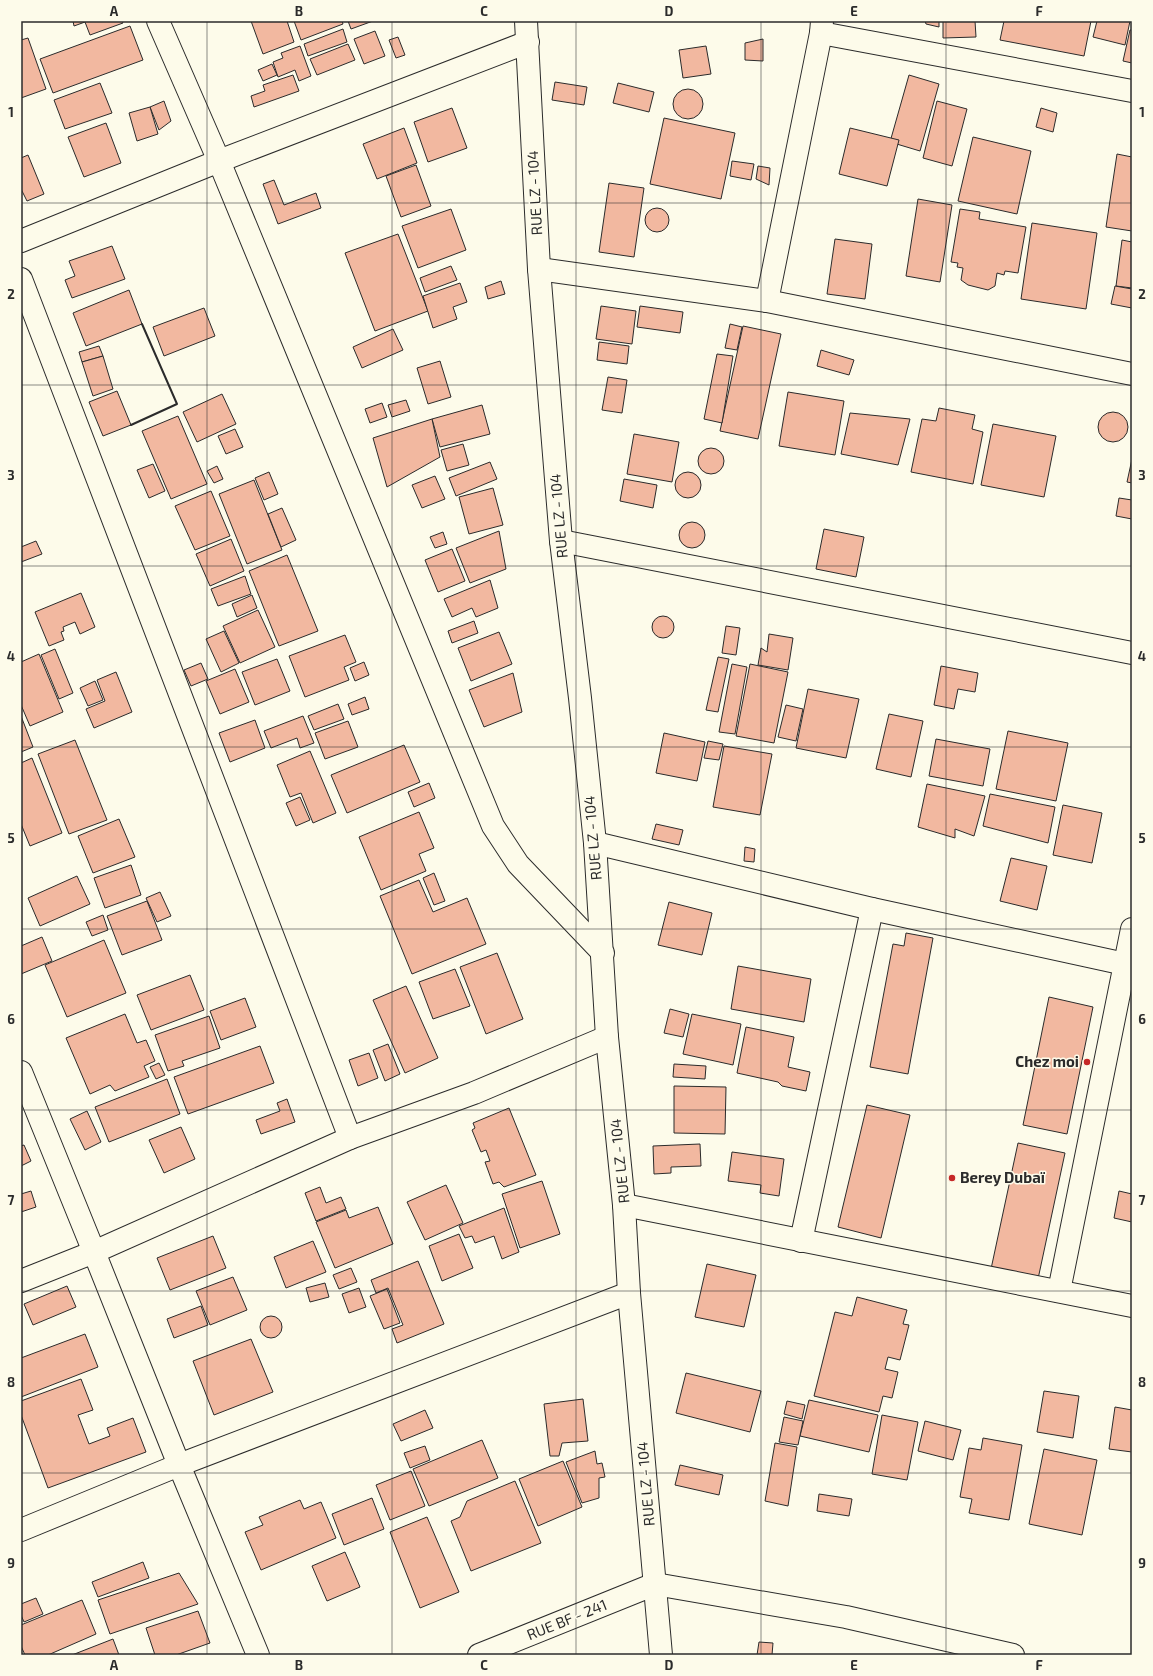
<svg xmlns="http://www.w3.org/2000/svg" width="1153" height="1676" viewBox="0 0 1153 1676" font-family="'Exo 2',sans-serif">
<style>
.building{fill:#f2b8a0;stroke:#2b2b2b}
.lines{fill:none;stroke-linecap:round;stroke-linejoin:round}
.street-casing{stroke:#2b2b2b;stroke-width:24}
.street{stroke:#fdfbea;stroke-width:22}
.wall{stroke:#2b2b2b;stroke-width:2}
.grid{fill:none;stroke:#2b2b2b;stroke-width:1;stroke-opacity:0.55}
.poi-dot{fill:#c62828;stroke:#fdfbea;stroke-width:1.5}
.labels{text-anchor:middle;stroke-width:3;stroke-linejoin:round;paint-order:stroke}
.street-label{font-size:15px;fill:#2b2b2b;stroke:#fdfbea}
.poi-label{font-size:15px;font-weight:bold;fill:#2b2b2b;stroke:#fdfbea;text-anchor:end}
.neatline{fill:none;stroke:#2b2b2b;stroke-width:1.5}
.grid-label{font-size:13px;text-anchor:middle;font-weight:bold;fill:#2b2b2b}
</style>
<rect width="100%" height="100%" fill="#fdfbea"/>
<!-- building -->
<g class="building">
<path d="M73 21H122L123 23 90 35 85 22 74 26Z"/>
<path d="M251 21H287L294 42 263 54Z"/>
<path d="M294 21H342L343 24 301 40Z"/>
<path d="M348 21H373L351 29Z"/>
<path d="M925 21H939V27L926 24Z"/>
<path d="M943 21H975L976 37 943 38Z"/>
<path d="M1004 21H1091L1084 56 1000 40Z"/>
<path d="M1097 21H1130L1125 45 1093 37Z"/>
<path d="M130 26 143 60 53 93 40 59Z"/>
<path d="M343 29 347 42 308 56 304 44Z"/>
<path d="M1130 30H1132V63L1123 61Z"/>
<path d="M375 31 385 56 364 64 354 39Z"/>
<path d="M398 37 405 55 396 58 389 40Z"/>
<path d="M28 38 46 89 21 98V40Z"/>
<path d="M763 39V61L745 60V43Z"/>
<path d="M348 44 355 60 317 75 310 59Z"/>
<path d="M300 46 311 76 299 81 295 70 278 77 273 62 283 58 281 53Z"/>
<path d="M706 46 711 74 683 78 679 50Z"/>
<path d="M272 64 277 75 263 81 258 70Z"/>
<path d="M293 75 299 91 254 107 251 96 265 91 263 85Z"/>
<path d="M909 75 939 84 920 151 890 142Z"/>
<path d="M555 82 587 87 584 105 552 100Z"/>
<path d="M100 83 112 113 65 129 54 100Z"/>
<path d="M618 83 654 92 649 112 613 103Z"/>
<circle cx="688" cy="104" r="15"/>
<path d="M164 101 171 121 159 130 150 107Z"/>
<path d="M937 101 967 109 952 166 923 158Z"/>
<path d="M150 107 158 134 137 141 129 113Z"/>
<path d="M452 108 467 148 428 162 414 122Z"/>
<path d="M1041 108 1057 113 1053 132 1036 127Z"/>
<path d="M664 118 735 133 721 199 650 184Z"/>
<path d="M106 123 121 163 84 177 68 137Z"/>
<path d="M404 128 417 163 377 179 363 144Z"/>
<path d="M850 128 899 140 887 186 839 174Z"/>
<path d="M973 137 1031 151 1017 214 958 201Z"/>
<path d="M1117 154 1132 157V231L1106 227Z"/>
<path d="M28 155 44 194 27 201 21 189V158Z"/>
<path d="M732 161 754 164 751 180 730 176Z"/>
<path d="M416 165 431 206 401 217 386 176Z"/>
<path d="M758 166 770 168 769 185 756 179Z"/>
<path d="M274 180 284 205 316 193 321 208 278 224 263 184Z"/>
<path d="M609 183 644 188 634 257 599 252Z"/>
<path d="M918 199 952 205 940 282 906 276Z"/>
<circle cx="657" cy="220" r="12"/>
<path d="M451 209 466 250 418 268 402 226Z"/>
<path d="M960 209 980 212 979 219 1026 227 1018 273 1005 271 1004 275 997 273 995 286 988 290 968 285 961 280 963 268 957 267 958 263 951 262Z"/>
<path d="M1032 223 1097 233 1086 309 1021 299Z"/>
<path d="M398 234 428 311 375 331 345 253Z"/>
<path d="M835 239 872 244 865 299 827 294Z"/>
<path d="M1122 240 1132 242V288L1116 286Z"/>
<path d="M112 246 125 279 72 298 65 280 75 276 69 261Z"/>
<path d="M451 266 457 280 425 292 420 278Z"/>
<path d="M501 281 505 294 488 299 485 287Z"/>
<path d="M460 283 467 302 453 307 457 319 433 328 423 296Z"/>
<path d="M1115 286 1132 289V308L1111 304Z"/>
<path d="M129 290 142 324 86 346 73 313Z"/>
<path d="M601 306 636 311 632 344 596 339Z"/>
<path d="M640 306 683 312 680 333 637 327Z"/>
<path d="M204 308 215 336 164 356 153 327Z"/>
<path d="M730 324 742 327 737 350 725 348Z"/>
<path d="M743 326 781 334 758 439 720 431Z"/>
<path d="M393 329 403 350 362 368 353 347Z"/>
<path d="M599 342 629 346 627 364 597 360Z"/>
<path d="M99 346 103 356 82 362 79 352Z"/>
<path d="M821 350 854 360 849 375 817 366Z"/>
<path d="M717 354 733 356 722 423 704 419Z"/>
<path d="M103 356 113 389 93 396 82 362Z"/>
<path d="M440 361 451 397 428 404 417 368Z"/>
<path d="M608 377 627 380 622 413 602 410Z"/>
<path d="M117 391 131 425 103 436 89 402Z"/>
<path d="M788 392 844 401 835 455 779 446Z"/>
<path d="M222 394 236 424 197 442 183 412Z"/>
<path d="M406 400 410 411 392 417 388 405Z"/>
<path d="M382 403 387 417 370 423 365 409Z"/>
<path d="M482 405 490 434 440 447 432 419Z"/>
<path d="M939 408 975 415 972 429 983 432 973 484 911 472 922 419 936 421Z"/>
<circle cx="1113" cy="427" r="15"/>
<path d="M850 413 910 419 898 465 841 454Z"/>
<path d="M178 416 207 484 171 499 142 431Z"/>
<path d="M432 419 440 457 387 487 373 438Z"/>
<path d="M993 424 1056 436 1044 497 981 485Z"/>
<path d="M235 429 243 447 226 454 218 436Z"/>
<path d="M634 434 679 442 672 482 627 474Z"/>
<path d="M463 444 469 465 447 471 441 450Z"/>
<circle cx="711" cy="461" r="13"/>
<path d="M1132 459V483L1127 482Z"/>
<path d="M490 462 497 479 456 496 449 478Z"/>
<path d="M153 464 165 491 149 498 137 470Z"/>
<path d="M217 466 223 479 214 483 207 471Z"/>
<path d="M269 472 278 494 264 500 255 478Z"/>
<circle cx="688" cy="485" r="13"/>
<path d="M435 476 445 499 422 508 412 485Z"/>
<path d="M624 479 657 485 653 508 620 501Z"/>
<path d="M254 480 282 550 247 564 219 494Z"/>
<path d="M493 488 503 525 469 534 459 497Z"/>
<path d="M211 491 230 536 195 550 175 506Z"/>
<path d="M1119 498 1132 500V519L1116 516Z"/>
<path d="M282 508 296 540 281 547 268 514Z"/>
<circle cx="692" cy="535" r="13"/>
<path d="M824 529 864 537 856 577 816 569Z"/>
<path d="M499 531 506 569 470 583 456 548Z"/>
<path d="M443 532 447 544 435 548 430 537Z"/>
<path d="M231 539 244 571 210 586 196 554Z"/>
<path d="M36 541 42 554 21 562V547Z"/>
<path d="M452 549 465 581 438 592 425 560Z"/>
<path d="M287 555 318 631 279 646 249 571Z"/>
<path d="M245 576 251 594 218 606 211 589Z"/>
<path d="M490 580 498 608 476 617 472 608 452 617 444 599Z"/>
<path d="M81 593 95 627 80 634 75 622 63 627 64 631 61 632 64 640 49 646 35 612Z"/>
<path d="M252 595 257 608 237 617 232 604Z"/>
<path d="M258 610 275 647 240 663 223 626Z"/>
<circle cx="663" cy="627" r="11"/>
<path d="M474 621 478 633 452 643 448 631Z"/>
<path d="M726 626 740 628 736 655 722 653Z"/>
<path d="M224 631 239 663 221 672 206 639Z"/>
<path d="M499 632 512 664 471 681 458 648Z"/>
<path d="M769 634 793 638 788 670 758 665 761 648 767 652Z"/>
<path d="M345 635 356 662 344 667 349 680 305 697 289 656Z"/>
<path d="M55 649 73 693 59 699 41 655Z"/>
<path d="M39 654 63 712 30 726 21 705V662Z"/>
<path d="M718 657 729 659 718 712 706 710Z"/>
<path d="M277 659 290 691 255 705 242 672Z"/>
<path d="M364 662 369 675 355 681 350 668Z"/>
<path d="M201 663 208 679 191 686 184 670Z"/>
<path d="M732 664 747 667 735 734 719 732Z"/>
<path d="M750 664 788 672 774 743 736 736Z"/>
<path d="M941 666 978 673 975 692 958 689 954 709 934 705Z"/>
<path d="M235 669 249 702 220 714 206 681Z"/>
<path d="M116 672 132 712 94 728 86 709 105 701 97 680Z"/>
<path d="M513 673 522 712 484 727 469 690Z"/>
<path d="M95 681 103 700 88 706 80 688Z"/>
<path d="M808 689 859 699 846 758 796 748Z"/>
<path d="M365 697 369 709 352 715 348 704Z"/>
<path d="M338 704 344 719 314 730 308 716Z"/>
<path d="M786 705 803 709 796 741 778 737Z"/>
<path d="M889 714 923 721 911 777 876 769Z"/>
<path d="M21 716 33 747 21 752Z"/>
<path d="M303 716 314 743 300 748 297 738 271 748 264 731Z"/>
<path d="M255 720 265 748 230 762 219 733Z"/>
<path d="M348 721 358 747 325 759 315 733Z"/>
<path d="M1008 731 1068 743 1056 801 996 789Z"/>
<path d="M664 733 705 742 697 781 656 773Z"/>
<path d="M936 739 990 749 983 786 929 776Z"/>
<path d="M75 740 107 820 69 834 38 754Z"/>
<path d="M708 741 723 744 719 760 704 758Z"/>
<path d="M404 745 420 782 347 813 331 775Z"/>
<path d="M724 746 772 754 760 815 713 807Z"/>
<path d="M310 751 336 813 313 823 301 793 290 797 277 765Z"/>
<path d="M32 758 62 833 30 846 21 824V763Z"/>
<path d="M429 783 435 798 414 807 408 792Z"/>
<path d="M927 784 985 796 974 836 955 829V838L918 827Z"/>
<path d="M990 794 1055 807 1048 843 983 826Z"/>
<path d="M300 797 310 820 296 826 286 803Z"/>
<path d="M1063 805 1102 813 1092 863 1053 855Z"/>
<path d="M419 812 434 848 419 854 426 871 381 890 359 837Z"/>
<path d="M119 819 135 857 93 873 78 836Z"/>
<path d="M656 824 683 830 679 845 652 839Z"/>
<path d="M745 847 755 849 754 862 744 861Z"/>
<path d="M1011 858 1047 866 1037 910 1000 901Z"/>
<path d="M131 865 141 895 105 908 94 878Z"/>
<path d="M434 873 445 901 434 905 423 878Z"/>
<path d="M77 876 90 904 40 926 28 898Z"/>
<path d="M419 880 433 912 467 898 486 944 412 974 380 896Z"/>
<path d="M160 892 171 916 157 922 146 898Z"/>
<path d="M147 901 162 940 122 955 107 916Z"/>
<path d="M669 902 712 913 702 955 658 945Z"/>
<path d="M103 915 108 930 92 936 86 922Z"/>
<path d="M906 933 933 938 908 1074 870 1067 893 944 904 946Z"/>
<path d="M42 937 52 961 21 974V946Z"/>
<path d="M104 940 126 993 67 1017 45 965Z"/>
<path d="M497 953 523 1019 486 1034 460 967Z"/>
<path d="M738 966 811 979 804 1022 731 1009Z"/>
<path d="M455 969 470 1006 433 1019 419 982Z"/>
<path d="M190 975 204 1010 151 1030 137 995Z"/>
<path d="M406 986 438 1058 405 1073 373 1000Z"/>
<path d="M1049 997 1093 1007 1067 1134 1023 1125Z"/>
<path d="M245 998 256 1027 221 1040 210 1011Z"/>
<path d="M670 1009 689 1014 683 1037 664 1033Z"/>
<path d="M125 1014 137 1043 146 1040 155 1061 144 1066 149 1077 115 1091 110 1085 90 1094 66 1038Z"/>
<path d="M692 1014 741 1024 733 1065 683 1054Z"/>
<path d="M209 1016 220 1048 182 1061 184 1066 168 1071 155 1035Z"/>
<path d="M746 1027 794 1037 788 1067 810 1072 806 1091 782 1086 778 1082 737 1073Z"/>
<path d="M388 1044 400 1074 385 1081 373 1050Z"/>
<path d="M260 1046 274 1083 188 1114 174 1077Z"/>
<path d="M369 1053 378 1078 358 1086 349 1060Z"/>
<path d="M159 1063 165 1075 156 1079 150 1067Z"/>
<path d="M674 1064 706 1066 705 1079 673 1077Z"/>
<path d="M167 1079 180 1114 109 1142 95 1107Z"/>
<path d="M674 1086 726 1087 725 1134 674 1133Z"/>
<path d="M287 1099 295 1122 261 1134 256 1120 280 1111 277 1103Z"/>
<path d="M867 1105 910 1115 881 1238 838 1227Z"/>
<path d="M509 1108 536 1175 504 1187 499 1182 493 1184 485 1162 490 1161 486 1150 481 1152 472 1130 475 1128 473 1123Z"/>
<path d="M87 1111 101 1142 85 1150 70 1119Z"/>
<path d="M181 1127 195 1159 164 1173 149 1140Z"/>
<path d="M1018 1143 1065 1153 1038 1279 991 1269Z"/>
<path d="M700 1144 701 1166 671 1167V1173L654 1174 653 1146Z"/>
<path d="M24 1145 31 1161 21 1166V1146Z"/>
<path d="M732 1152 784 1159 779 1196 760 1193 761 1185 728 1181Z"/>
<path d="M542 1181 560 1234 520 1248 502 1194Z"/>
<path d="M446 1185 463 1223 425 1240 407 1202Z"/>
<path d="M320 1187 326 1203 341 1197 346 1209 316 1221 305 1193Z"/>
<path d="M31 1191 36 1207 21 1212V1194Z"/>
<path d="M1119 1191 1132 1194V1222L1114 1218Z"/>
<path d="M378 1207 393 1244 335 1268 316 1222 346 1210 349 1218Z"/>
<path d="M504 1208 519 1252 502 1259 494 1236 475 1243 472 1236 465 1238 459 1226Z"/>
<path d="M459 1234 473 1268 442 1281 429 1246Z"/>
<path d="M213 1236 226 1268 170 1290 157 1258Z"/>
<path d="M313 1241 326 1272 286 1288 274 1257Z"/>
<path d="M418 1261 444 1324 397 1343 392 1329 403 1325 388 1288 376 1293 371 1280Z"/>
<path d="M707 1264 756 1275 744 1327 695 1317Z"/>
<path d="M351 1268 357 1282 339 1289 333 1275Z"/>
<path d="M233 1277 247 1310 210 1325 196 1291Z"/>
<path d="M325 1283 329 1297 310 1302 306 1288Z"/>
<path d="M67 1286 76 1307 33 1325 24 1304Z"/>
<path d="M359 1288 366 1307 349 1313 342 1294Z"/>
<path d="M387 1289 400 1323 384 1329 370 1296Z"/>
<path d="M857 1297 907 1310 903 1324 909 1325 900 1360 888 1357 885 1369 898 1372 892 1398 883 1396 879 1412 814 1396 835 1312 852 1316Z"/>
<path d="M201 1306 208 1325 174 1338 167 1319Z"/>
<circle cx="271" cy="1327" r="11"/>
<path d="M85 1334 98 1367 21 1397V1358Z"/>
<path d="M251 1339 273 1392 214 1415 193 1361Z"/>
<path d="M686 1373 761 1391 750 1432 676 1413Z"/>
<path d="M81 1379 93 1410 78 1415 89 1444 110 1436 107 1428 133 1418 146 1452 48 1488 21 1415V1401Z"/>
<path d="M1044 1391 1079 1396 1073 1438 1037 1432Z"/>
<path d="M583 1399 588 1441 562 1443 559 1456H550L544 1404Z"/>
<path d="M809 1400 878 1415 869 1452 800 1436Z"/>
<path d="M787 1401 805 1405 802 1419 784 1414Z"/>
<path d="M1115 1407 1132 1410V1452L1109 1449Z"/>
<path d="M425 1410 433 1428 401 1441 393 1424Z"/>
<path d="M882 1415 918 1422 907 1480 872 1474Z"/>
<path d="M784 1417 803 1421 798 1445 779 1442Z"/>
<path d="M925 1421 961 1430 953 1460 918 1451Z"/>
<path d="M983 1438 1022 1445 1009 1520 969 1513 972 1499 960 1497 969 1448 981 1450Z"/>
<path d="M482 1440 498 1478 429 1506 413 1469Z"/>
<path d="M775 1443 797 1447 788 1506 765 1501Z"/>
<path d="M425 1446 430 1460 410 1468 404 1453Z"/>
<path d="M1044 1449 1097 1460 1082 1535 1029 1524Z"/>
<path d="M595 1451 597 1464 602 1463 605 1477 599 1478V1498L582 1503 566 1462Z"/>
<path d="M563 1461 582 1507 538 1526 519 1479Z"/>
<path d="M680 1465 723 1475 719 1495 675 1485Z"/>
<path d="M411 1471 425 1506 390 1520 376 1485Z"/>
<path d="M515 1481 541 1543 471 1571 451 1521 460 1517 467 1501Z"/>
<path d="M819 1494 852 1499 849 1516 817 1511Z"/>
<path d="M372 1498 384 1529 344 1545 332 1514Z"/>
<path d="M300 1500 304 1509 321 1502 336 1538 261 1570 245 1532 263 1525 259 1517Z"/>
<path d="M427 1517 459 1592 420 1608 390 1532Z"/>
<path d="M345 1552 360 1587 327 1601 312 1566Z"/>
<path d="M143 1562 149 1578 98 1597 92 1582Z"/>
<path d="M179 1573 198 1604 110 1634 98 1600Z"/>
<path d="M36 1598 43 1614 24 1622 21 1615V1604Z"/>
<path d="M82 1600 96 1634 48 1655H25L21 1646V1625Z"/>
<path d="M198 1611 210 1643 176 1655H155L146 1628Z"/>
<path d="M113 1639 119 1655H72Z"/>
<path d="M759 1642 773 1643 772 1655H757Z"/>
</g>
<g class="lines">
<defs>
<g id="street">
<path d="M158 21 219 161 493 826 518 864 603 953"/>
<path d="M526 21 539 269 561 541 580 698 595 843 607 1037 624 1205 629 1293 661 1655"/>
<path d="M821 33 1132 91"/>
<path d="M21 241 219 161 528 42"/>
<path d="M539 269 767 301 1132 374"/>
<path d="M21 279 350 1138"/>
<path d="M767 301 821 33 822 21"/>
<path d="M561 541 1132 653"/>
<path d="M595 843 872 909 1125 964"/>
<path d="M21 1072 94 1252 179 1465 258 1655"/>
<path d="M624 1205 1132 1306"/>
<path d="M801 1241 872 909"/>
<path d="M21 1281 94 1252 350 1138 474 1093 607 1037"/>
<path d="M1059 1291 1132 929"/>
<path d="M21 1530 179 1465 629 1293"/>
<path d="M655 1584 846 1617 1013 1655"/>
<path d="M479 1655 655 1584"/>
</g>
</defs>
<!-- street casing -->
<use href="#street" class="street-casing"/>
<!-- street -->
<use href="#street" class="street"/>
<!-- wall -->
<path class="wall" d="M131 425 177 404 142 324"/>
</g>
<!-- grid -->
<path class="grid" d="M207 21V1655M392 21V1655M576 21V1655M761 21V1655M946 21V1655M21 203H1132M21 385H1132M21 566H1132M21 747H1132M21 929H1132M21 1110H1132M21 1291H1132M21 1473H1132"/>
<!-- markers -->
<g class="poi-dot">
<circle cx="1087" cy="1062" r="4"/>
<circle cx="952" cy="1178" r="4"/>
</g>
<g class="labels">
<!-- street labels -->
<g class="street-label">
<text transform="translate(535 193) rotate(-93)" y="5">RUE LZ - 104</text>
<text transform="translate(559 516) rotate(-95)" y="5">RUE LZ - 104</text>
<text transform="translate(593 838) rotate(-95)" y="5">RUE LZ - 104</text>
<text transform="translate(620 1161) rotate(-96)" y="5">RUE LZ - 104</text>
<text transform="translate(646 1484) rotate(-95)" y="5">RUE LZ - 104</text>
<text transform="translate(567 1620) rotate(-22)" y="5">RUE BF - 241</text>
</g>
<!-- poi labels -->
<g class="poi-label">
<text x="1079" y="1067">Chez moi</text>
<text x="960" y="1183" text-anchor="start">Berey Dubaï</text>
</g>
</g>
<!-- border -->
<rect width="1153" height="1676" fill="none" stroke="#fdfbea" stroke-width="44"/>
<rect x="22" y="22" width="1109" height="1632" class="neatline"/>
<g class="grid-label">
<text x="114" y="16">A</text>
<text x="299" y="16">B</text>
<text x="484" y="16">C</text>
<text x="669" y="16">D</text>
<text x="854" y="16">E</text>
<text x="1039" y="16">F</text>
<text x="11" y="117">1</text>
<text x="1142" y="117">1</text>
<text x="11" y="299">2</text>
<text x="1142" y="299">2</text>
<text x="11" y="480">3</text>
<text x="1142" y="480">3</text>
<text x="11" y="661">4</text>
<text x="1142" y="661">4</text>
<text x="11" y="843">5</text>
<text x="1142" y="843">5</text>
<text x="11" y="1024">6</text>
<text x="1142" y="1024">6</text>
<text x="11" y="1205">7</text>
<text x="1142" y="1205">7</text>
<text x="11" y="1387">8</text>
<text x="1142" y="1387">8</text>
<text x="11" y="1568">9</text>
<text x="1142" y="1568">9</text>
<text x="114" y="1670">A</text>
<text x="299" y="1670">B</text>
<text x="484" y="1670">C</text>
<text x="669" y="1670">D</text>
<text x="854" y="1670">E</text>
<text x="1039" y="1670">F</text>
</g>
</svg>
